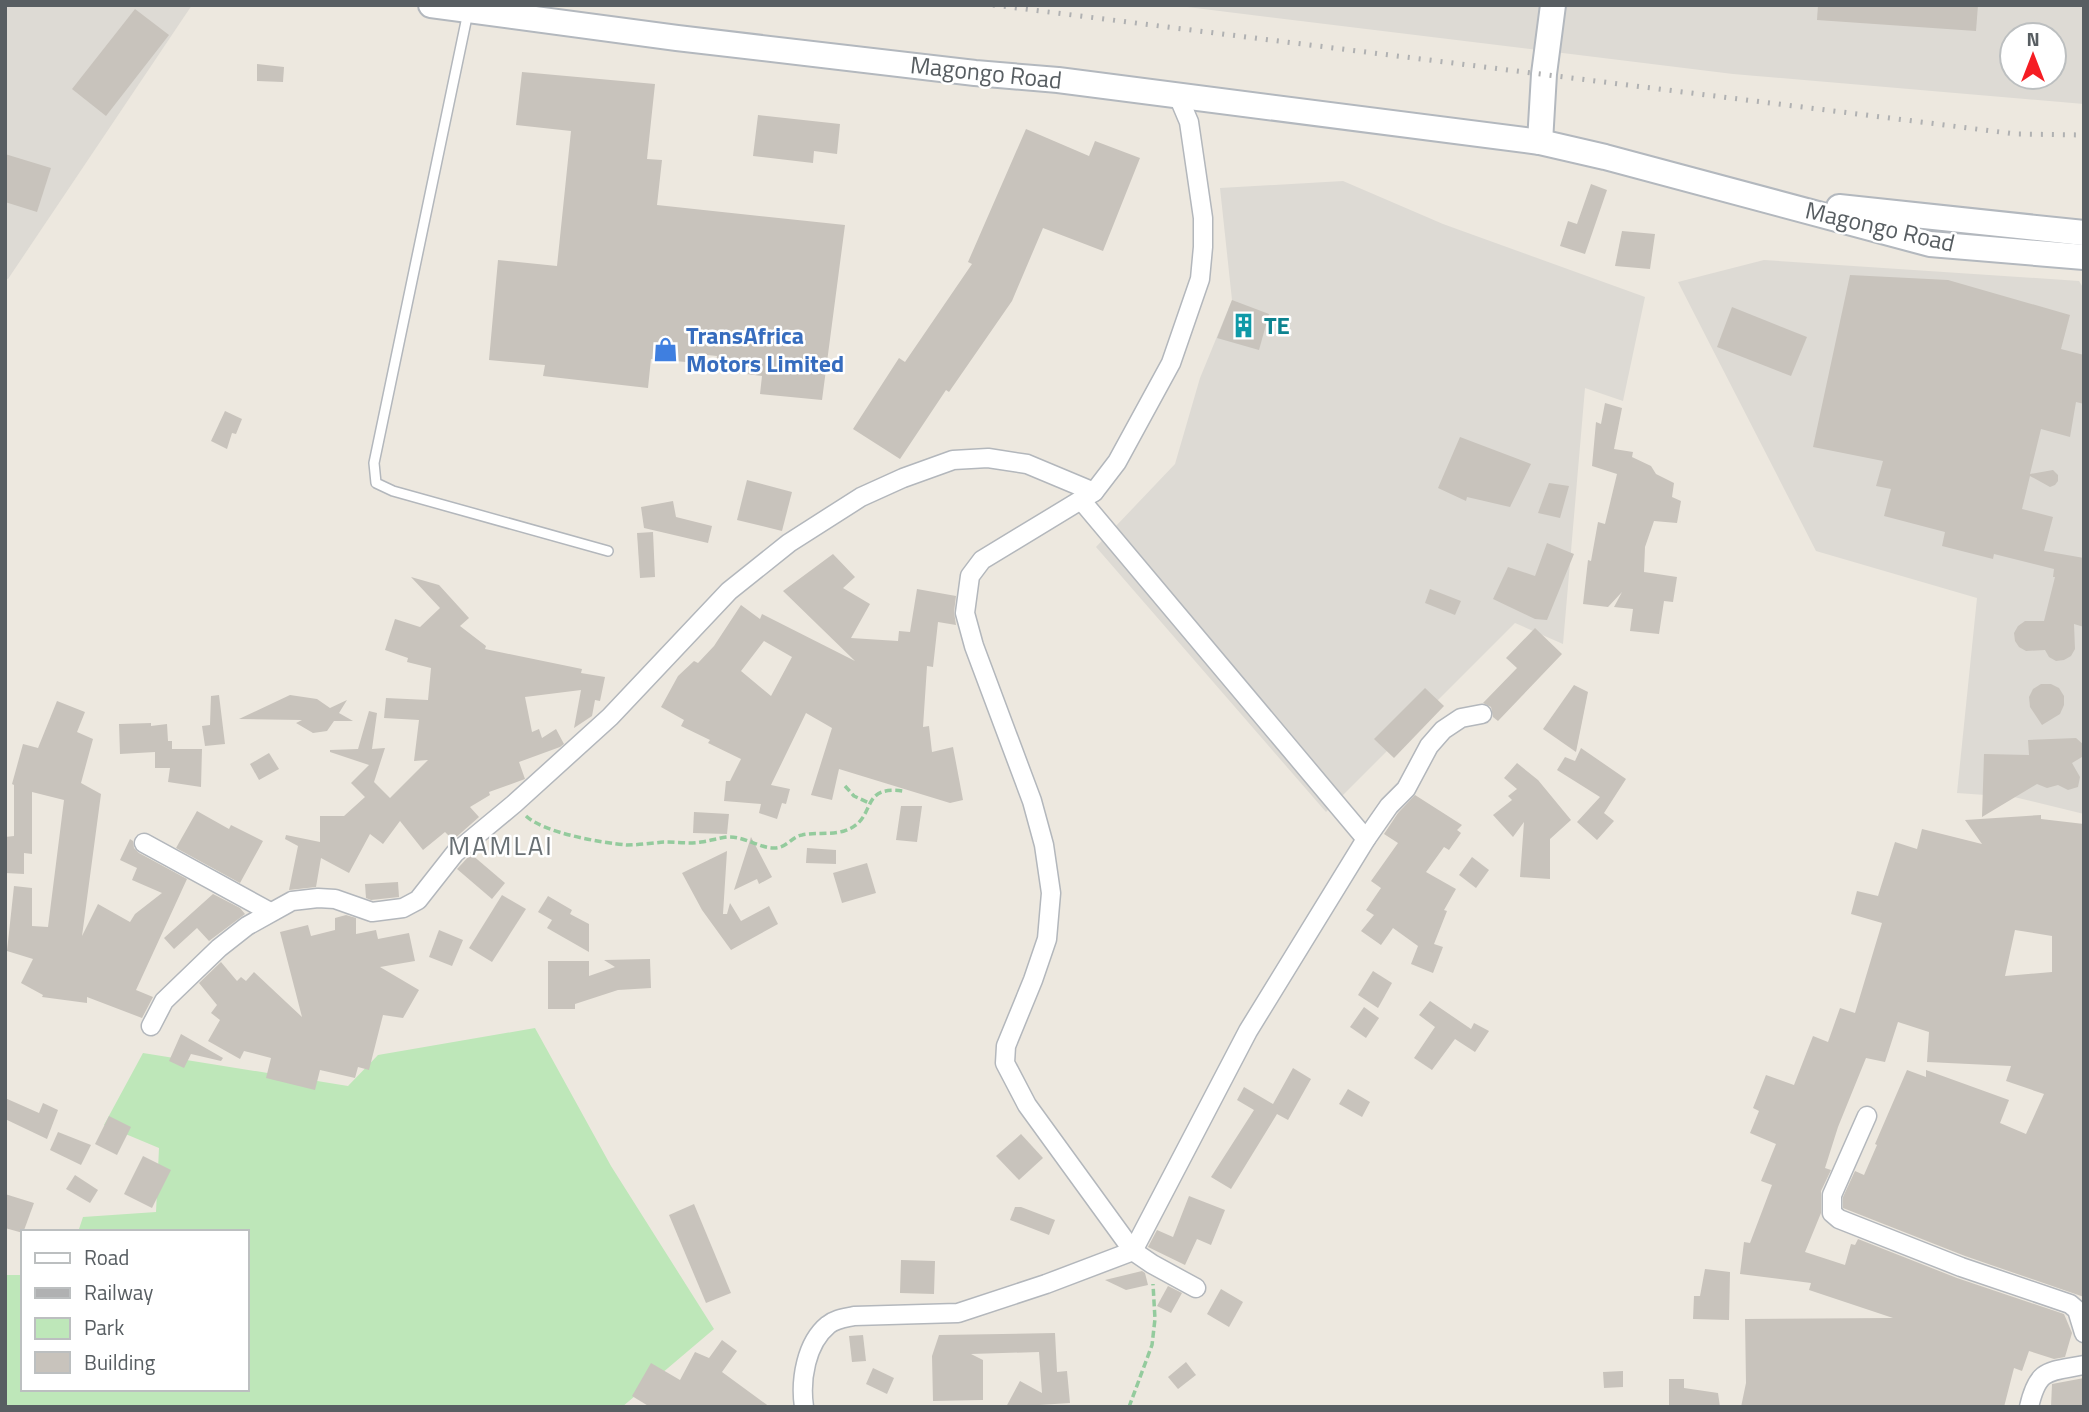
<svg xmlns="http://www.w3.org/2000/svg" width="2089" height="1412" viewBox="0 0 2089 1412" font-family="'Titillium Web',sans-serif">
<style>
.industrial{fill:#dddad4;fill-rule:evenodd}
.green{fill:#bee7b9}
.building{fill:#c8c3bc;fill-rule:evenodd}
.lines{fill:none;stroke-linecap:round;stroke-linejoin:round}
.lane-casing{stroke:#b3b7bc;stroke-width:12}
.street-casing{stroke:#b3b7bc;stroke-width:21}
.secondary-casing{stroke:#b3b8be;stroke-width:28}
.path{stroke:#94cb9d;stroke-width:3.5;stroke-dasharray:7 3.5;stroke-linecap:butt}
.lane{stroke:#fff;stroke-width:9}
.street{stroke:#fff;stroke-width:18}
.secondary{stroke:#fff;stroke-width:24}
.rail{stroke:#b0b1b2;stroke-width:5;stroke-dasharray:2 9;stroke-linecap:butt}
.labels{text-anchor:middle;stroke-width:5;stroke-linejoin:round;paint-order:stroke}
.street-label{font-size:24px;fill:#585e62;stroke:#fff}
.culture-label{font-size:24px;font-weight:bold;fill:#0d838f;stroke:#fff;text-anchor:start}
.shop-label{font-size:24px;font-weight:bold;fill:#366cbe;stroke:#fff;text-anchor:start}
.neighbourhood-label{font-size:26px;letter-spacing:2px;fill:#697074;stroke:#fff}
</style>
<rect width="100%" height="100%" fill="#ede8df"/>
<!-- industrial -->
<g class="industrial">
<path d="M5 5H192L8 279 5 278Z"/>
<path d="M1171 5H2084V104L1733 74ZM2012 35H2054V77H2012Z"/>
<path d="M1343 181 1443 224 1645 297 1623 401 1585 388 1563 644 1515 623 1326 812 1096 547 1175 464 1200 378 1232 300 1220 188Z"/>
<path d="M1764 260 2079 281 2084 289V814L2014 797 1957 793 1977 598 1816 551 1678 282Z"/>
</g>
<!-- green -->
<path class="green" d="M535 1028 611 1166 714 1329 622 1407H5V1275H23V1389H247V1232H78L83 1217 156 1212 159 1148 104 1125 143 1053 348 1086 378 1055Z"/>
<!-- building -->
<g class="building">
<path d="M1818 5H1978L1976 31 1817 20Z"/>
<path d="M135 9 169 35 106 116 72 89Z"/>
<path d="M257 64 284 67 283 82 257 81Z"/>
<path d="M522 72 655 84 647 159 662 160 657 205 845 225 822 400 760 394 762 376 715 370 717 356 687 353 686 362 651 359 648 388 543 376 545 365 489 360 498 260 557 266 571 131 516 125Z"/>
<path d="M758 115 840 124 837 154 814 151 813 163 753 156Z"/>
<path d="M1026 129 1089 156 1095 141 1140 158 1103 251 1043 228 1012 301 949 392 946 390 900 459 853 429 899 358 905 362 972 264 968 262Z"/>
<path d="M5 154 51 168 37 212 5 202Z"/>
<path d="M1591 184 1607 190 1585 254 1560 246 1568 221 1577 224Z"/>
<path d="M1622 231 1655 234 1650 269 1615 266Z"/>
<path d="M1850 275 1948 280 2070 315 2061 349 2084 355V404L2076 402 2070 437 2041 429 2030 474 2053 470 2058 475V481L2055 485 2050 487 2030 476 2022 509 2053 517 2044 551 2084 558V627L2074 624 2075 649 2071 656 2064 660 2056 661 2049 657 2045 650 2026 651 2019 647 2015 641 2014 633 2018 626 2025 621H2044L2055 577H2053L2054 569 1994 554 1993 559 1942 546 1945 532 1884 516 1891 489 1876 486 1883 461 1813 447Z"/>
<path d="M1232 300 1269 314 1259 350 1217 338Z"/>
<path d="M1732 307 1807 337 1791 376 1717 347Z"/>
<path d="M1605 403 1622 408 1614 449 1633 452 1632 457 1651 466 1656 474 1674 483 1672 497 1681 501 1677 523 1654 521 1645 547 1644 572 1677 577 1673 602 1664 601 1659 634 1630 631 1633 609 1614 607 1622 592 1608 607 1583 604 1588 560 1591 561 1598 522 1605 524 1617 474 1592 466 1596 422 1601 424Z"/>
<path d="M225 411 242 419 236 434 232 433 227 449 211 441Z"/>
<path d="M1460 437 1531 464 1510 507 1467 497 1466 501 1438 488Z"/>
<path d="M747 480 792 492 782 531 737 520Z"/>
<path d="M1549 483 1569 486 1560 518 1538 513Z"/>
<path d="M673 501 676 517 712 526 708 543 644 528 641 507Z"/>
<path d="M653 532 655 577 640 578 637 533Z"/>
<path d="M1547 543 1574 554 1547 620 1535 619 1493 599 1508 567 1535 576Z"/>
<path d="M833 554 855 577 843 588 870 604 851 638 898 641 899 631 910 632 917 589 956 596 954 612 956 625 938 622 933 667 927 666 923 727 929 726 932 752 953 747 963 800 950 803 839 769 832 800 811 795 832 728 806 713 771 785 790 789 786 804 782 803 777 819 759 813 761 804 724 801 726 781H730L741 759 708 743 710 740 681 726 684 720 661 707 678 676 694 661 698 663 714 646 741 605 760 619 762 614 855 661 783 591ZM764 641 792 657 771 696 741 671Z"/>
<path d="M411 577 439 585 469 618 460 626 486 646 485 649 582 669 581 673 605 677 600 701 595 700 592 716 574 728 581 690 525 697 532 732 539 729 542 738 556 729 564 744 560 747 519 762 525 779 489 792 490 795 470 807 479 817 453 840 445 832 423 850 400 821 383 844 370 834 349 873 321 858 316 887 289 890 298 846 285 839 286 835 320 842V816H344L365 797 351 783 369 765 330 752V750L358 749 369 711 377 713 372 749 385 748 374 782 390 798 428 760 414 761 419 720 384 718 386 698 428 700 431 668 407 662 408 658 385 650 395 619 420 627 440 608Z"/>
<path d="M1430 589 1461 601 1455 615 1425 603Z"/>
<path d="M1535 628 1562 654 1498 721 1493 717 1491 707 1483 703 1517 668 1506 658Z"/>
<path d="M2041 684H2051L2059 688 2064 696V705L2060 714 2042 725 2030 707 2029 697 2033 689Z"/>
<path d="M1574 685 1588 692 1576 752 1543 729Z"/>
<path d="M1425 688 1444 706 1394 758 1374 739Z"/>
<path d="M219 695 225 744 205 746 202 726 210 725 211 696Z"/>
<path d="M290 695 317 699 330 708 347 700 339 713 353 721H334L327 731 313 733 296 723 302 720 239 719Z"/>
<path d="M57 701 85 712 77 732 93 739 81 783 101 794 82 936 98 904 130 922 135 914 162 893 132 880 137 868 120 860 130 839 133 841 134 848 139 853 187 879 136 990 153 997 142 1018 87 997V1003L42 997 43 995 21 983 33 959 7 951 14 886 32 888V926L48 927 64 800 32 792V854L24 853V874L5 873V837L14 836V785L12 784 23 744 38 748Z"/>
<path d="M151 723V726L167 724 168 741H172V749H202L201 787 168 782 170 768H155V752L120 754 119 724Z"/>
<path d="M2076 738 2084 745 2082 757 2072 763 2080 777 2078 787 2068 790 2058 785 2047 788 2037 784 1982 817 1984 754 2029 755 2028 740Z"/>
<path d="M1581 748 1626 779 1604 813 1614 821 1597 840 1577 822 1600 797 1557 770 1565 757 1575 761Z"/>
<path d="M269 753 279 769 259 780 250 764Z"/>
<path d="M1517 763 1538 780 1571 820 1550 839V879L1520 877 1524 822 1513 837 1493 815 1512 800 1508 796 1517 789 1504 778Z"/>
<path d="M1415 795 1462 825 1457 830 1461 833 1449 850 1444 847 1426 872 1456 889 1444 910 1447 911 1434 944 1443 947 1433 973 1411 964 1418 946 1393 928 1381 945 1361 931 1374 915 1366 910 1381 888 1371 881 1398 843 1384 834 1398 813Z"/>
<path d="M901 806H922L917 842 896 840Z"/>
<path d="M197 811 229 829 231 825 263 841 240 883 176 848Z"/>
<path d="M694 812 729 814 727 834 693 833Z"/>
<path d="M2041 815V819L2084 824V1297L1965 1256 1843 1208V1197L1855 1171 1864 1175 1877 1145 1875 1144 1907 1070 1926 1077V1070L2009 1100 2000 1123 2026 1134 2044 1094 2006 1081 2011 1066 1927 1062 1929 1032 1898 1022 1885 1062 1866 1058 1838 1127 1825 1168 1831 1170 1821 1191V1213L1805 1252 1845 1265 1851 1244 1855 1245 1858 1239 1957 1278 2064 1314 2072 1333 2065 1357 2054 1359 2029 1351 2022 1371 2014 1368 2004 1407H1741L1746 1383 1745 1319 1893 1318 1809 1290 1811 1283 1740 1274 1744 1242 1750 1243 1772 1185 1761 1181 1776 1144 1750 1133 1759 1111 1753 1108 1766 1075 1794 1085 1813 1036 1828 1042 1840 1008 1855 1013 1882 923 1851 914 1857 891 1878 896 1895 842 1917 849 1922 829 1982 844 1965 820ZM2015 930 2052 936V972L2005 976Z"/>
<path d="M751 837 772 877 759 884 757 879 734 890Z"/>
<path d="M807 848 836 850V864L806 863Z"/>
<path d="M727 851 723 914H727L730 903 741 921 769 906 778 924 731 950 702 910 682 873Z"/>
<path d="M471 854 505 883 492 899 457 869Z"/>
<path d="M1472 857 1489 870 1476 888 1459 875Z"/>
<path d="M867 863 876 893 842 903 833 873Z"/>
<path d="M398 882 399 897 371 900 366 898 365 884Z"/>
<path d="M213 894 240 908 245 914 209 941 197 928 174 949 164 938Z"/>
<path d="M502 895 526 909 492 962 469 948Z"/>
<path d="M548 896 572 910 570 914 589 924V952L547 928 552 920 538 912Z"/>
<path d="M346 915 356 918V934L376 930 378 939 409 933 415 961 380 967 419 990 403 1018 383 1015 369 1070 358 1067 355 1078 320 1070 315 1090 266 1078 271 1058 244 1051 240 1059 208 1041 220 1020 211 1013 217 1005 199 983 221 962 237 981 241 977 246 981 254 972 302 1017 280 932 308 925 311 936 335 930V918Z"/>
<path d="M439 930 463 940 452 966 429 957Z"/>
<path d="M650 959 651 988 618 990 575 1004V1009H548V961H589V976L615 967 604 960Z"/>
<path d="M1373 971 1392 983 1378 1008 1358 995Z"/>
<path d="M1430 1001 1471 1029 1474 1023 1489 1031 1475 1052 1455 1039 1432 1070 1414 1058 1435 1027 1419 1015Z"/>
<path d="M1364 1007 1379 1018 1366 1038 1350 1027Z"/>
<path d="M181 1034 223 1058 221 1061 191 1054 184 1068 169 1061Z"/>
<path d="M1293 1068 1311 1079 1288 1120 1277 1114 1231 1189 1211 1177 1254 1110 1237 1100 1244 1087 1273 1104Z"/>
<path d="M1348 1089 1370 1102 1362 1117 1339 1104Z"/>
<path d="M5 1098 39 1113 43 1103 58 1110 47 1139 5 1119Z"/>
<path d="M109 1116 131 1127 117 1155 95 1144Z"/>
<path d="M58 1132 91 1145 81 1165 50 1150Z"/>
<path d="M1021 1134 1043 1158 1019 1180 996 1156Z"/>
<path d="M143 1156 171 1170 152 1208 124 1194Z"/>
<path d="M75 1175 98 1190 90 1203 66 1189Z"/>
<path d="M5 1194 34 1203 23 1233 5 1228Z"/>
<path d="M1189 1196 1225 1210 1211 1245 1197 1239 1185 1265 1148 1247 1157 1230 1173 1237Z"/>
<path d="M694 1204 731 1293 706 1303 669 1215Z"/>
<path d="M1015 1207H1021L1055 1220 1049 1235 1010 1220Z"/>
<path d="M901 1260 935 1261 934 1294 900 1293Z"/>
<path d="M1705 1269 1730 1272 1729 1320 1693 1319 1694 1296H1700Z"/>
<path d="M1142 1271 1145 1273 1148 1285 1126 1290 1105 1280Z"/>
<path d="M1168 1286 1182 1293 1171 1313 1157 1306Z"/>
<path d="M1221 1289 1243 1302 1229 1327 1207 1314Z"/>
<path d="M1055 1333 1057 1372 1067 1371 1070 1403 1006 1407 1020 1381 1042 1393 1039 1352 971 1354 983 1360V1400L933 1401 932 1356 939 1335Z"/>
<path d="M863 1335 866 1361 852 1362 849 1336Z"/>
<path d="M722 1340 737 1351 722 1372 770 1407H650L632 1396 651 1363 680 1380 695 1352 709 1358Z"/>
<path d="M1186 1362 1196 1375 1178 1389 1168 1377Z"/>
<path d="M873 1368 894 1378 887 1394 866 1384Z"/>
<path d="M1623 1371V1387L1604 1388 1603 1372Z"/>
<path d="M2084 1378V1407H2051L2052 1384Z"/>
<path d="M1669 1379H1684V1388L1718 1393 1720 1407H1669Z"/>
</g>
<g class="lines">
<defs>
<path id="lane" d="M468 12 374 463 376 483 393 491 608 551"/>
<g id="street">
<path d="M1178 96 1189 122 1203 218V247L1200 279 1171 363 1117 462 1094 492 982 560 970 576 965 613 974 646 1032 801 1044 845 1051 893 1047 939 1033 980 1006 1046 1005 1063 1027 1105 1133 1251 1152 1264 1196 1288"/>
<path d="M1081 500 1366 839"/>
<path d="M144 843 270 912"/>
<path d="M151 1026 164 1001 219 948 247 926 292 901 318 898 335 899 372 912 403 908 418 900 455 853 514 804 610 717 729 591 789 543 861 497 903 478 953 460 988 458 1027 464 1094 492"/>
<path d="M1867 1116 1832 1195V1213L1839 1219 1961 1267 2070 1304 2077 1310 2084 1333"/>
<path d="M804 1407C800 1380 806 1343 828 1325 835 1319 845 1318 854 1316L958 1313 1046 1284 1133 1251 1248 1031 1366 839 1389 806 1406 789 1429 746 1443 730 1461 718 1482 714"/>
<path d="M2029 1407C2038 1368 2048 1372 2084 1365"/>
</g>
<g id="secondary">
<path d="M431 5 677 38 975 73 1058 80 1540 142 1605 157 1930 244 2084 257"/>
<path d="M1540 142 1544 74 1553 5"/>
<path d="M1839 207 2084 233"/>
</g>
</defs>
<!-- lane casing -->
<use href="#lane" class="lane-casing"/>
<!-- street casing -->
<use href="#street" class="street-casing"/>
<!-- secondary casing -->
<use href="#secondary" class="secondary-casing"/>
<!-- path -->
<g class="path">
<path d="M845 786 854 796 869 803"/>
<path d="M526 816C544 833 602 843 627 845 639 845 652 843 664 842 676 842 689 844 701 842 710 841 718 838 727 837 744 836 757 847 773 848 786 849 791 837 802 835 815 832 830 835 844 831 879 820 857 785 903 791"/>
<path d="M1129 1407 1152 1345 1155 1319 1153 1284"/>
</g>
<!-- lane -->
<use href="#lane" class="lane"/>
<!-- street -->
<use href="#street" class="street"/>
<!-- secondary -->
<use href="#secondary" class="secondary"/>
<!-- rail -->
<path class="rail" d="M993 5 2016 134 2084 135"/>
</g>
<!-- icons -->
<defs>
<symbol id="building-bare" viewBox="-9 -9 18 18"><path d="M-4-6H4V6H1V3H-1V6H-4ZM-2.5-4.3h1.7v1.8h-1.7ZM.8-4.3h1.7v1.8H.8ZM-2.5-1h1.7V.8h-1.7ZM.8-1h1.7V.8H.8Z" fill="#0f9aa8" stroke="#fff" stroke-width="2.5" paint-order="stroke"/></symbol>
<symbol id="shop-bare" viewBox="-9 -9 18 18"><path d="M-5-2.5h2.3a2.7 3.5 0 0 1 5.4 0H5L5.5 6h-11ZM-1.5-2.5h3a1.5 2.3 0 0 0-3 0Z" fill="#3f7fe0" stroke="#fff" stroke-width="2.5" paint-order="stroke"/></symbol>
</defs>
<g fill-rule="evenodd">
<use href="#building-bare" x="1226" y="308" width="35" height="35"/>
<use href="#shop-bare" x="648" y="332" width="35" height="35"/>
</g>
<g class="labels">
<!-- street labels -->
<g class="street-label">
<text transform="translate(986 73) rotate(6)" y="8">Magongo Road</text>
<text transform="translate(1880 227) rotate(13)" y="8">Magongo Road</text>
</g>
<!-- culture labels -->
<g class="culture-label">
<text x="1264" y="334">TE</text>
</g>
<!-- shop labels -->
<g class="shop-label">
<text x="686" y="344">TransAfrica<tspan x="686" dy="28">Motors Limited</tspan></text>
</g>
<!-- neighbourhood labels -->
<g class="neighbourhood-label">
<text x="501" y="855">MAMLAI</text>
</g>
</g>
<!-- border -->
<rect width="2089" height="1412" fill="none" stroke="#585e62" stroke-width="14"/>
<!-- legend -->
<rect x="21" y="1230" width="228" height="161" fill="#ffffff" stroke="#bcbfc0" stroke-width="2"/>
<rect x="35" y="1253" width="35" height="10" fill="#ffffff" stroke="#bcbfc0" stroke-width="2"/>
<text x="84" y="1265" font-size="21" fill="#585e62">Road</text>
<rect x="35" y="1288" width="35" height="10" fill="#b0b1b2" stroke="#bcbfc0" stroke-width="2"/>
<text x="84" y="1300" font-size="21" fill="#585e62">Railway</text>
<rect x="35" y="1318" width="35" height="21" fill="#bee7b9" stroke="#bcbfc0" stroke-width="2"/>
<text x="84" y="1335" font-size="21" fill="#585e62">Park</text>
<rect x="35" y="1352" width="35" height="21" fill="#c8c3bc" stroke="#bcbfc0" stroke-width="2"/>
<text x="84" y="1370" font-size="21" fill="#585e62">Building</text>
<!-- north arrow -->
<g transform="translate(2033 56)"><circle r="33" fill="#ffffff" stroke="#bcbfc0" stroke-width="2"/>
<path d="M0-5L12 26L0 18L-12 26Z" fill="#f51d23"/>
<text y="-10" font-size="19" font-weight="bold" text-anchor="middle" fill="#585e62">N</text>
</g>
</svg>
